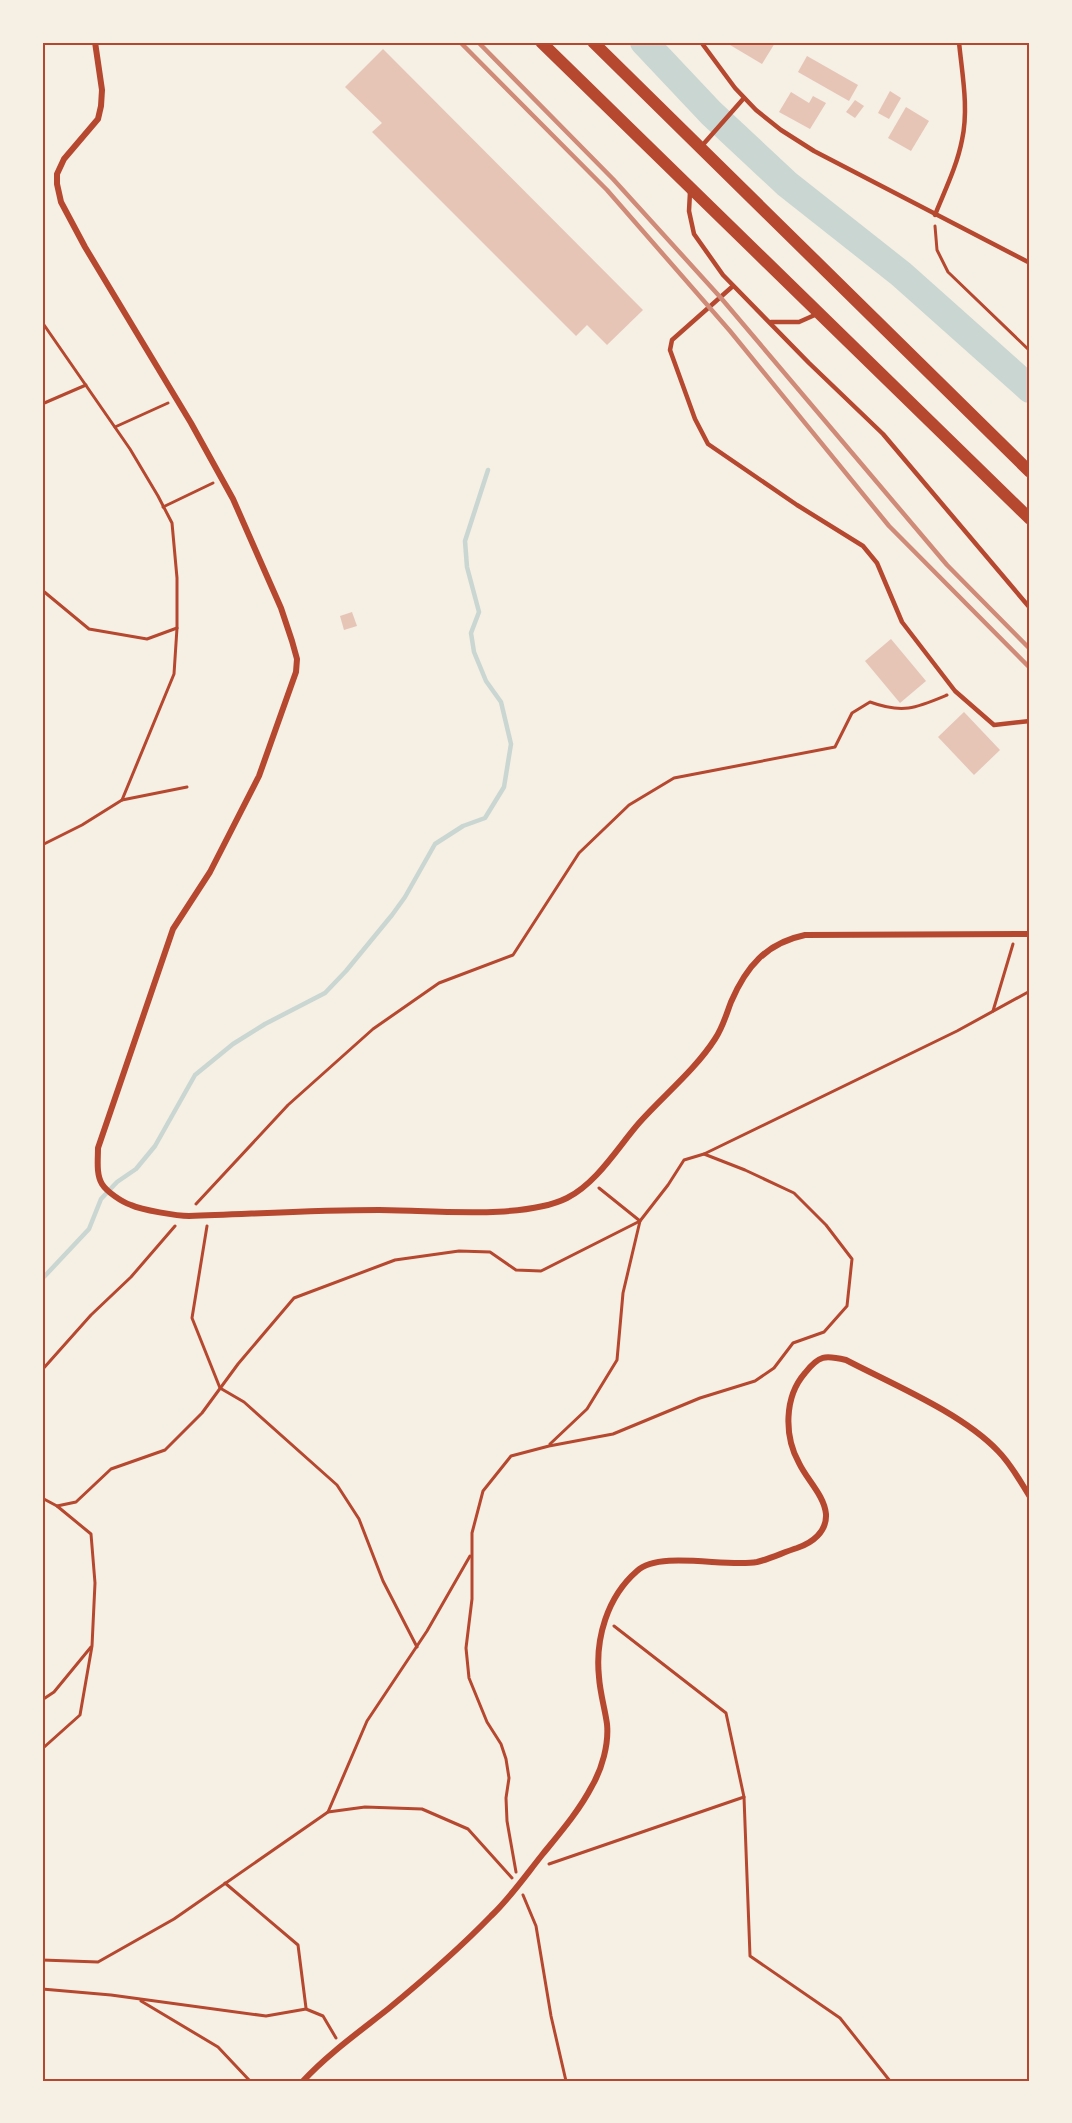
<svg xmlns="http://www.w3.org/2000/svg" width="1072" height="2123" viewBox="0 0 1072 2123" font-family="'Golos Text',sans-serif">
<style>
.lines{fill:none;stroke-linecap:round;stroke-linejoin:round}
.stream{stroke:#c9d6d2;stroke-width:4.5}
.river{stroke:#c9d6d2;stroke-width:28}
.building{fill:#e6c5b7}
.path{stroke:#b5482f;stroke-width:3}
.service{stroke:#b5482f;stroke-width:4.5}
.minor{stroke:#b5482f;stroke-width:6}
.secondary{stroke:#b5482f;stroke-width:12}
.rail{stroke:#cf8b77;stroke-width:4.5}
.neatline{fill:none;stroke:#b5482f;stroke-width:2}
</style>
<rect width="100%" height="100%" fill="#f6efe4"/>
<g class="lines">
<!-- stream -->
<path class="stream" d="M42 1279 89 1229 101 1199 117 1182 136 1169 155 1146 195 1075 233 1044 265 1024 325 993 346 971 392 915 405 897 435 844 463 826 485 818 504 787 511 744 501 702 486 681 474 652 471 633 479 612 467 567 465 541 488 470"/>
<!-- river -->
<path class="river" d="M644 42 711 113 787 184 901 274 1030 389"/>
</g>
<!-- building -->
<g class="building">
<path d="M725 42H773L775 43 762 64Z"/>
<path d="M383 49 643 310 607 345 587 325 576 336 372 132 382 123 345 87Z"/>
<path d="M807 56 858 85 849 101 798 72Z"/>
<path d="M890 91 901 98 889 119 878 113Z"/>
<path d="M791 92 809 103 813 96 826 103 810 129 779 112Z"/>
<path d="M855 100 864 106 855 118 846 112Z"/>
<path d="M906 107 929 121 911 151 888 138Z"/>
<path d="M352 612 357 626 344 630 340 616Z"/>
<path d="M891 639 926 681 900 703 865 661Z"/>
<path d="M964 712 1000 750 974 775 938 737Z"/>
</g>
<g class="lines">
<!-- path -->
<g class="path">
<path d="M935 226 937 250 948 272 1030 351"/>
<path d="M42 322 130 449 158 496 172 523 177 578V628L174 674 122 800 82 825 42 845"/>
<path d="M42 404 86 385"/>
<path d="M115 427 168 403"/>
<path d="M163 507 213 483"/>
<path d="M42 590 89 629 147 639 177 628"/>
<path d="M122 800 187 787"/>
<path d="M993 1011 1013 944"/>
<path d="M704 1154 957 1031 1030 991"/>
<path d="M196 1204 288 1105 373 1029 439 983 513 955 579 853 629 805 674 778 835 747 852 713 870 702C903 714 916 708 947 695"/>
<path d="M207 1226 192 1318 220 1388 244 1402 337 1485 359 1519 383 1581 417 1647"/>
<path d="M42 1370 91 1315 131 1277 175 1226"/>
<path d="M550 1444 587 1409 617 1360 623 1293 640 1221 599 1188"/>
<path d="M42 1498 57 1506 76 1502 111 1469 165 1450 202 1413 238 1364 294 1298 395 1260 459 1251 490 1252 516 1270 541 1271 640 1221 668 1185 684 1160 704 1154 745 1170 794 1193 826 1225 852 1259 847 1306 824 1332 793 1343 774 1368 755 1381 700 1398 613 1434 549 1446 511 1456 483 1491 472 1533V1599L466 1648 469 1678 487 1722 501 1744 506 1759 509 1778 506 1798 507 1821 516 1872"/>
<path d="M614 1626 726 1713 744 1797 750 1956 840 2018 890 2081"/>
<path d="M42 1700 54 1692 91 1647"/>
<path d="M42 1749 80 1715 92 1646 95 1583 91 1534 57 1506"/>
<path d="M328 1812 367 1721 427 1631 470 1556"/>
<path d="M549 1864 744 1797"/>
<path d="M225 1883 298 1945 306 2008"/>
<path d="M523 1895 536 1926 551 2016 566 2081"/>
<path d="M42 1960 98 1962 174 1919 328 1812 365 1807 422 1809 468 1829 512 1878"/>
<path d="M42 1989 111 1995 266 2016 306 2009 323 2016 336 2038"/>
<path d="M141 2001 218 2047 250 2081"/>
</g>
<!-- service -->
<g class="service">
<path d="M701 42 735 88 756 110 781 130 814 151 1030 263"/>
<path d="M700 148 744 98"/>
<path d="M690 192 689 211 694 234 723 275 809 363 883 434 1030 608"/>
<path d="M935 215C945 190 957 166 962 140 969 108 962 74 959 42"/>
<path d="M733 286 672 340 670 350 695 419 708 444 797 505 863 546 877 563 902 622 955 691 994 725 1030 721"/>
<path d="M771 322H799L817 314"/>
</g>
<!-- minor -->
<g class="minor">
<path d="M95 42 102 90 101 106 98 119 64 159 57 174V184L61 202 85 247 191 423 233 499 281 608 292 641 297 659 296 672 259 776 210 872 173 929 98 1148C98 1160 96 1174 102 1184 107 1192 122 1202 131 1205 142 1210 177 1216 189 1216 252 1214 315 1210 379 1210 430 1210 523 1220 567 1198 597 1183 618 1147 639 1123 664 1095 695 1070 715 1039 723 1027 726 1015 731 1002 746 967 766 943 805 935L1030 934"/>
<path d="M303 2081C328 2054 359 2032 388 2009 422 1981 461 1947 491 1916 510 1898 526 1875 542 1855 560 1833 579 1811 592 1786 602 1769 609 1744 607 1724 605 1709 600 1693 599 1677 595 1639 607 1597 637 1571 660 1550 727 1568 757 1562 770 1559 784 1552 797 1548 812 1543 827 1532 826 1514 824 1495 807 1480 799 1463 784 1436 784 1397 805 1373 819 1355 825 1355 846 1360 892 1384 962 1413 998 1451 1011 1464 1020 1481 1030 1497"/>
</g>
<!-- secondary -->
<g class="secondary">
<path d="M541 42 1030 519"/>
<path d="M593 42 1030 472"/>
</g>
<!-- rail -->
<g class="rail">
<path d="M460 42 607 190 730 331 889 526 1030 668"/>
<path d="M478 42 613 179 721 298 947 565 1030 649"/>
</g>
</g>
<!-- border -->
<rect width="1072" height="2123" fill="none" stroke="#f6efe4" stroke-width="87"/>
<rect x="44" y="44" width="984" height="2036" class="neatline"/>
</svg>
